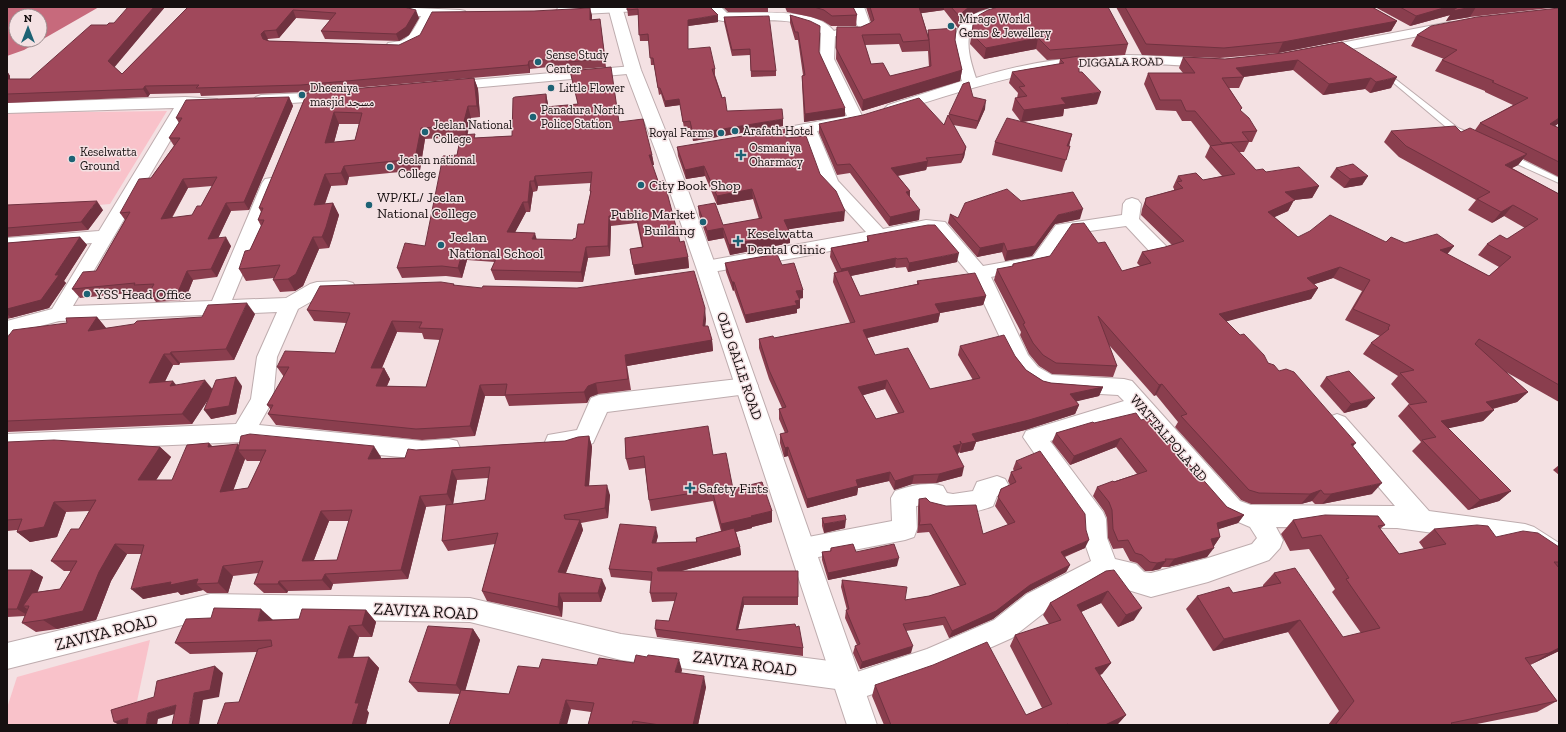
<svg xmlns="http://www.w3.org/2000/svg" width="1566" height="732" viewBox="0 0 1566 732" font-family="'Zilla Slab','Noto Naskh Arabic',serif">
<style>
.green{fill:#f9c2ca}
.water{fill:#c76a7c;fill-rule:evenodd}
.lines{fill:none;stroke-linecap:round;stroke-linejoin:round}
.lane-casing{stroke:#beacae;stroke-width:2}
.street-casing{stroke:#beacae;stroke-width:2}
.highway-casing{stroke:#beacae;stroke-width:2}
.lane{fill:#fff;fill-rule:evenodd}
.street{fill:#fff;fill-rule:evenodd}
.highway{fill:#fff;fill-rule:evenodd}
.wall{fill:#8a3e4e;fill-rule:evenodd}
.shaded-wall{fill:#703240}
.building{fill:#a0485b;stroke:#703240;fill-rule:evenodd}
.poi-dot{fill:#1d6274;stroke:#f4e1e3;stroke-width:1.5}
.labels{text-anchor:middle;stroke-width:3;stroke-linejoin:round;paint-order:stroke}
.far-poi-label{font-size:12px;fill:#171011;stroke:#f4e1e3;text-anchor:start}
.far-street-label{font-size:12px;fill:#171011;stroke:#f4e1e3}
.poi-label{font-size:14px;fill:#171011;stroke:#f4e1e3;text-anchor:start}
.street-label{font-size:14px;fill:#171011;stroke:#f4e1e3}
.near-street-label{font-size:17px;fill:#171011;stroke:#f4e1e3}
</style>
<rect width="100%" height="100%" fill="#f4e1e3"/>
<!-- green -->
<g class="green">
<path d="M167 111 110 204 7 213V113Z"/>
<path d="M150 640 132 725H7V708L17 677Z"/>
</g>
<!-- water -->
<path class="water" d="M7 7H99L24 50 7 56ZM16 16H40V40H16Z"/>
<g class="lines">
<defs>
<g id="lane">
<path d="M1385 71 1458 128 1465 131V135H1462L1452 132 1383 74 1381 73Z"/>
<path d="M1506 155H1512L1559 178V183L1506 159Z"/>
</g>
<g id="street">
<path d="M394 7 460 10 465 11 467 14 465 17H434C424 36 412 55 388 49L386 46 388 43C392 42 397 42 401 41 411 37 416 25 421 16 412 16 400 15 394 7Z"/>
<path d="M563 7H647L645 10 640 11 563 15 558 14 556 11 558 8Z"/>
<path d="M707 7H721L727 13C756 14 814 6 834 31L840 29 858 27 850 7H864L872 29C865 38 845 39 835 36L834 59 864 120 862 123 856 125 817 131 838 181 883 229 926 220 945 222 983 266 1033 257 1056 225 1122 215 1123 204 1126 200 1132 198 1138 200 1141 204 1139 219 1167 247 1169 251 1167 255 1160 257 1153 255 1126 226 1068 234 1046 266 991 277 1028 355 1038 367 1052 375 1124 379 1132 381 1240 501 1251 505 1395 506 1329 429 1326 423 1329 417 1337 414 1345 417 1429 511 1525 524 1534 527 1559 543V568L1550 565 1521 545 1397 528 1276 527 1283 540 1280 548 1269 560 1208 582 1151 597 1128 590 1120 583 1106 581 1098 582 1045 612 1012 638 929 675 849 702 839 698 836 689 621 660 470 622 210 618 7 669V643L210 594 470 598 621 634 845 663 855 667 857 672 927 649 994 620 1027 594 1091 561 1083 538 1082 522 1023 437 1026 431 1124 401 1118 395 1048 391 1040 389 1024 379 1013 365 971 276 934 232H926L800 257 706 273 699 272 697 267 699 262 706 261 866 232 821 183 802 134 757 143 751 141 749 138 751 135 757 133 847 116 820 59 821 33C794 14 755 22 723 21L718 20ZM1136 415 1222 515 1250 527 1257 538 1252 544 1208 558 1151 573 1144 572 1136 564 1115 559 1107 538 1106 519 1103 512 1050 441Z"/>
<path d="M994 7H1008L1005 13C996 16 983 18 976 24 962 36 971 63 976 78 1015 66 1056 58 1096 56 1134 53 1172 57 1210 59L1215 60 1217 63 1215 66 1210 67C1167 65 1124 61 1082 65 1019 72 958 92 898 111L893 113 888 111 885 108 888 105 962 81C956 62 947 31 968 17 976 12 986 11 994 7Z"/>
<path d="M1450 22 1455 23 1457 26 1455 29 1320 55 1315 54 1313 51 1315 48 1320 47Z"/>
<path d="M633 66 638 67 640 70 638 73 449 90 444 89 442 86 444 83 449 82Z"/>
<path d="M332 92 337 94 340 97 337 100 261 105 256 103 253 100 256 97 261 95Z"/>
<path d="M185 97 217 99 220 102 217 105 190 107 73 306 212 301 262 183 265 179 271 178 277 179 280 183 232 300 286 298 310 284 317 282 346 281 353 283 356 288 353 293 346 295 321 296 298 309 277 357 273 400 259 425 422 441 449 439 457 441 460 448 457 455 449 457 422 459 243 442 7 452V434L236 424 251 399 257 357 277 312 59 321 7 335V321L52 309 92 243 7 250V238L99 231 174 108 7 113V103Z"/>
<path d="M747 378 755 380 758 386 755 392 747 394 607 412 593 443C578 448 563 454 548 449L545 442 548 435 577 430 591 398 599 395Z"/>
<path d="M997 476 1005 479 1009 486 1005 493 997 496 993 506C973 514 949 517 928 509L925 505 916 506 917 529 914 537 905 540 803 560 794 557 791 549 794 541 803 538 892 521 891 498 895 491C909 486 929 481 943 486L947 493 953 494 973 491 977 482Z"/>
</g>
<path id="highway" d="M608 7H622L641 70 674 152 716 267 877 725H847L696 267 656 152 625 70Z"/>
</defs>
<!-- lane casing -->
<use href="#lane" class="lane-casing"/>
<!-- street casing -->
<use href="#street" class="street-casing"/>
<!-- highway casing -->
<use href="#highway" class="highway-casing"/>
<!-- lane -->
<use href="#lane" class="lane"/>
<!-- street -->
<use href="#street" class="street"/>
<!-- highway -->
<use href="#highway" class="highway"/>
</g>
<!-- wall -->
<g class="wall">
<path d="M154 7H165L114 67 122 74 188 7H404L419 18 409 35 399 41 325 39 321 31 330 20 296 18 279 38 268 39 267 40 269 41 399 45 592 15V20L601 27 606 67 570 70 567 69V65L530 69V73L305 92 201 96 200 93 150 94 148 97 7 103V71L10 76V79H30L114 23Z"/>
<path d="M420 7H546L445 8Z"/>
<path d="M627 7 718 22 688 26V49L715 69V75L727 111 783 126 693 141 690 128H684L680 105 665 107 661 94 659 95 654 65H651L649 41H640L638 15 628 16Z"/>
<path d="M723 7H768V12H728Z"/>
<path d="M785 7H853L857 15 856 26H831L823 21 811 17 787 12Z"/>
<path d="M866 7H992L980 11 969 16 961 23 958 28 944 10 921 13 928 35V30L955 40 962 70 960 81 862 111 836 59 837 27H861L871 23ZM899 44 902 52 928 51 929 67 890 76 871 64 865 45Z"/>
<path d="M1116 7H1372L1397 21 1391 31 1278 53 1220 58 1142 55Z"/>
<path d="M1375 7H1559L1470 17 1446 21 1450 15 1410 26Z"/>
<path d="M1559 8V123L1555 126 1559 128V177L1523 159 1518 165 1512 168 1559 194V402L1506 372 1528 392 1517 402 1493 409 1494 410 1483 421 1448 428 1511 491 1499 501 1468 510 1412 451 1421 442 1398 416 1408 405H1410L1391 384 1398 376 1363 354 1371 343 1380 336 1345 320 1362 291 1333 278 1314 284 1318 288 1311 299 1226 321 1353 447 1372 494 1322 504H1315L1312 501 1301 504H1251L1241 500 1175 427 1178 422 1156 395 1154 396 1109 345 1117 366 1113 377 1052 374 1039 366 1029 354 1020 335 1021 332 994 280 997 269 1012 267 1013 264 1050 256 1098 243 1122 271 1140 266 1137 263 1142 252 1165 247 1172 245 1141 215 1142 209 1146 198 1174 190V189L1173 187 1178 176 1203 180 1222 176 1205 157 1210 146 1191 121H1182L1176 111 1156 110 1144 84 1148 73H1183L1179 68 1183 57 1225 59 1283 53 1342 42 1391 88 1370 93 1365 89 1323 95 1293 70 1244 77 1239 88H1229L1242 108 1240 110 1257 131 1252 142H1249L1244 152H1239L1256 170 1266 172 1319 186 1312 198 1294 200 1288 211 1274 217 1298 237 1454 246 1447 254 1489 276 1499 267 1478 255 1487 244 1507 239 1525 228 1504 216 1492 223 1468 210 1476 200 1399 157 1384 142 1391 131 1461 132 1475 130 1480 123 1513 105 1485 92V91L1435 71 1442 60 1444 59 1411 46 1417 35Z"/>
<path d="M790 15 819 52 845 116 804 122 802 84V76L803 75 798 40H795L790 23Z"/>
<path d="M724 17 776 71V76L751 77 750 55 732 56 724 22Z"/>
<path d="M973 25 1128 44 1125 55 1079 58V72L1097 104 1064 109 1063 116 1022 122 1072 134 1069 146H1070L1062 172 992 155 995 142 1021 122 1012 110 1015 98H1017L1018 93 1009 83 1012 72 1059 64 1060 59 1047 60 1036 49 984 59 970 44Z"/>
<path d="M570 71 619 122 652 155 654 165H652L680 242 688 257 689 268 635 275 630 249 642 247 637 223 611 226 610 256 588 258 583 282 495 280 491 270 495 262 467 260 462 278 446 276 402 278 397 268 425 246 457 155 460 137 425 139 420 170 349 177 347 185 331 186 325 204 333 203 339 215 332 239 329 248 319 249 303 286 295 291 280 292 273 280 274 278 246 281 239 269 250 250 261 226 258 220 261 212 259 208 307 93 474 78 478 89 480 117 471 118 467 135 476 138 512 136 546 94 548 104V107L578 104ZM339 124H359L355 140 334 142ZM591 183 590 191V195L584 224 576 238 573 240H536L515 232 526 212H530L533 192 537 191 538 186Z"/>
<path d="M289 97 293 106 249 210 231 211 218 238 231 246 217 277 193 280 185 300 156 302 149 293 141 294 140 292 80 298 72 289 96 271 125 220 120 213 151 178 174 146 169 138 179 123 176 118ZM212 186 201 206 192 215 172 218 188 188Z"/>
<path d="M973 97 985 109 976 129 953 125 966 147 964 157 961 163 927 167 926 170 898 176 910 191V197L919 220 889 226 850 173 837 175 819 133V124L944 125 949 114Z"/>
<path d="M786 138 820 174 844 221 788 229 790 233V243L730 255 724 238 708 241 699 215 698 206 723 225 759 219 753 199 717 205 705 176 686 179 678 156 677 147Z"/>
<path d="M1336 168 1368 176 1362 185 1344 188 1330 177Z"/>
<path d="M1021 201 1080 219 1055 224 1032 256 1005 261 1002 252 977 257 948 223 950 214 958 218Z"/>
<path d="M7 205 103 210 88 230 7 237Z"/>
<path d="M867 236 957 262 908 272 906 267 896 268 895 267 851 276 860 296 917 284V281L986 296 983 305 940 313 938 322 867 338 875 355 930 389 973 380 958 355 960 346 1015 356 1026 370 1043 381 1051 383 1103 387 1099 396 1076 401 1079 405 1075 414 1025 430 976 442 973 450 960 453 959 452 958 454H957L962 476 936 483 912 484 894 490 889 481 858 488 857 495 807 508 788 456 784 457 780 443V434L785 433 779 419V409L782 408 769 379 759 348V339L774 338 850 323 833 282 834 273 837 272 830 257 831 248 867 241ZM885 389 898 413 876 419 863 395Z"/>
<path d="M80 237 87 245 64 281 66 283 49 308 11 318 7 319V243Z"/>
<path d="M725 263 782 265 803 298 799 299 800 300V308L797 309V313L746 323 734 290 733 291 726 272Z"/>
<path d="M454 284 455 286 706 319 705 326 712 340 713 351 627 366 631 390 598 394 590 397 587 403 509 406 505 396H485L475 436 422 440 276 425 268 414 271 410 267 405 284 377 277 367 335 353 346 323 314 321 307 310ZM397 332 422 333 424 339 440 340 426 387 387 386 390 379 384 368H382Z"/>
<path d="M255 314 234 360 180 363 179 365H173L165 381 176 385 212 390 242 386 236 414 211 419 209 398 192 424 7 432V338L67 323 97 317 106 328Z"/>
<path d="M1326 377 1367 407 1344 413 1320 386Z"/>
<path d="M1141 420 1227 507 1244 515 1238 523 1218 529 1220 537 1214 546H1213L1207 557 1168 567H1162L1160 569 1151 571H1145L1137 563 1130 561 1123 548 1113 549 1108 538 1107 518 1104 511 1093 496 1097 487 1137 474 1116 447 1070 465 1052 442 1056 433 1094 423Z"/>
<path d="M589 436 592 447 589 486 610 495 608 518 581 523 583 530 566 573 606 588 601 602H563L562 617 487 601 482 591 495 544 448 551 442 541 446 505 426 507 408 579 333 584 331 590 288 591 287 593H264L254 584 259 573 233 576 228 593H207L203 590 181 595 178 592 143 599 141 554H127L111 581 96 620 57 629 36 632 22 623 25 616 7 617V570H32L43 577 37 592 60 589 71 571H64L51 561 79 529 89 511 66 512 57 537 30 542 17 532V530L7 531V442L160 447 171 457 156 480H172L209 443 212 446 239 445 381 457 380 459 405 458 416 450 565 441ZM245 459 247 461H261L248 488 233 490ZM488 478 485 500 453 504 457 480ZM329 521H349L337 560H314Z"/>
<path d="M625 438 713 455 733 489 772 511V522L752 527V528L736 532 740 547 741 555 681 571 798 597V605H744L738 629 803 648V656L657 637 655 629 669 621 675 601 652 602 650 593 652 581 611 577 609 569 658 536 656 543 696 542V538L721 531 713 501 651 511 649 500 645 468 629 470 626 459Z"/>
<path d="M1016 461 1085 548 1065 557 1070 565 1066 572 1026 593 993 619 949 638 943 625 906 631 911 653 860 669 853 653 855 646 857 645 845 618 846 610H847L841 587 842 580 905 600 929 596 960 586 929 532 917 533 918 527V507L919 499 930 502 983 534 1008 525 995 506 1001 489 1010 485 1008 481 1011 472 1014 471 1013 469Z"/>
<path d="M1559 465V475L1553 470Z"/>
<path d="M822 518 845 528 824 533 822 526Z"/>
<path d="M1293 520 1385 525 1380 529 1399 554 1424 549 1419 542 1434 529 1496 537 1559 547V651L1530 665 1557 701 1537 712 1472 725H1328L1339 711 1288 632 1213 651 1186 609 1197 596 1233 593 1263 587V585L1274 573 1343 637 1361 633 1332 592 1335 589 1309 549 1290 551 1281 534Z"/>
<path d="M831 548 856 552 897 566 828 580 822 560V552L830 551Z"/>
<path d="M1106 571 1134 620 1118 627 1101 603 1081 612 1111 663 1102 674 1100 675 1126 715 1117 725H884L872 696 875 685 1026 715 1042 708 1010 646 1015 635 1049 624 1043 615 1050 603Z"/>
<path d="M366 610 376 622 372 637H359L353 658 369 657 379 668 367 710 369 713 239 702 257 652 190 654 175 643 211 618 273 620 299 619Z"/>
<path d="M473 629 480 640 465 690 509 694 539 668 597 665 682 670 681 673 706 687 698 725H588L591 712 460 694 418 692 409 682Z"/>
</g>
<!-- shaded-wall -->
<g class="shaded-wall">
<path d="M154 7H165L113 69 108 61Z"/>
<path d="M917 7H944V10L916 14Z"/>
<path d="M969 7H992L980 11 969 16 961 23 958 28 960 17 963 12Z"/>
<path d="M1447 7H1476L1470 17 1446 21 1450 15 1410 26 1416 16Z"/>
<path d="M590 8 592 15 591 28 590 20Z"/>
<path d="M293 10 296 18 279 38 276 30Z"/>
<path d="M416 10 419 18 409 35 399 41 396 34Z"/>
<path d="M718 15V22L688 26V56V20Z"/>
<path d="M1397 21 1391 31 1278 53 1283 42Z"/>
<path d="M264 31 268 39 265 42 261 34Z"/>
<path d="M1038 38 1036 49 984 59 986 48Z"/>
<path d="M1298 60 1293 70 1242 77 1236 68Z"/>
<path d="M529 61 530 69V73L528 65Z"/>
<path d="M962 70 960 81 862 111 863 100Z"/>
<path d="M7 71 10 76V87L7 83Z"/>
<path d="M1397 77 1391 88 1370 93 1376 82Z"/>
<path d="M474 78 478 89 480 117 477 106Z"/>
<path d="M1371 78 1365 89 1323 95 1329 84Z"/>
<path d="M145 86 150 94 148 97 143 89Z"/>
<path d="M1101 92 1097 104 1064 109 1063 116 1021 122 1024 110 1061 98Z"/>
<path d="M546 94 548 104V117L546 107Z"/>
<path d="M289 97 293 106 249 210 244 202Z"/>
<path d="M679 99 680 105 665 107V101Z"/>
<path d="M986 100 985 109 976 129 978 121Z"/>
<path d="M468 106 471 118 467 137 463 125Z"/>
<path d="M845 108V116L804 122 805 114Z"/>
<path d="M334 112 339 124 331 154 325 143Z"/>
<path d="M1559 118V123L1542 135 1550 124Z"/>
<path d="M783 119V126L693 141V134Z"/>
<path d="M421 128 425 139 420 170 415 159Z"/>
<path d="M1072 134 1069 146H1067Z"/>
<path d="M966 147 964 157 961 163 963 154Z"/>
<path d="M1527 154 1518 165 1496 176 1505 165Z"/>
<path d="M649 155H652L654 165H650Z"/>
<path d="M928 161 926 170 890 177 891 168Z"/>
<path d="M344 166 349 177 347 185 341 173Z"/>
<path d="M704 166 705 176 686 179 685 170Z"/>
<path d="M325 174 331 186 320 217 314 205Z"/>
<path d="M535 176 538 186 537 191 534 181Z"/>
<path d="M1368 176 1362 185 1344 188 1350 179Z"/>
<path d="M183 179 188 188 166 227 161 219Z"/>
<path d="M530 181 533 192 530 212 528 202Z"/>
<path d="M1319 186 1312 198 1294 200 1288 211 1262 223 1268 212 1285 192Z"/>
<path d="M752 189 753 199 717 205V196Z"/>
<path d="M910 191 909 201 906 192Z"/>
<path d="M97 201 103 210 88 230 81 222Z"/>
<path d="M523 202 526 212 510 242 507 232Z"/>
<path d="M226 203 231 211 214 247 208 239Z"/>
<path d="M333 203 339 215 332 239 329 248 322 237Z"/>
<path d="M1513 205 1504 216 1492 223 1501 212Z"/>
<path d="M1083 209 1080 219 1055 224 1032 256 1005 261 1007 251 1058 215Z"/>
<path d="M920 210 919 220 889 226 890 217Z"/>
<path d="M845 211 844 221 784 230V220Z"/>
<path d="M609 216 611 226 610 256 608 246Z"/>
<path d="M723 228 724 238 708 241 707 231Z"/>
<path d="M535 233 538 244 532 239Z"/>
<path d="M790 233V243L730 255 729 245Z"/>
<path d="M80 237 87 245 64 281 66 283 49 308 11 318 7 314V309L55 275Z"/>
<path d="M226 237 231 246 217 277 211 269Z"/>
<path d="M313 237 319 249 303 286 295 291 288 279Z"/>
<path d="M1004 243 1002 252 977 257 980 248Z"/>
<path d="M1454 246 1445 257 1440 250Z"/>
<path d="M586 247 588 258 583 282 581 272Z"/>
<path d="M463 250 467 260 462 278 458 268Z"/>
<path d="M959 253 957 262 908 272 909 263Z"/>
<path d="M688 257 689 268 635 275 633 265Z"/>
<path d="M896 258 895 267 840 278 841 269Z"/>
<path d="M1340 267 1333 278 1300 289 1307 278Z"/>
<path d="M187 271 193 280 185 300 178 292Z"/>
<path d="M732 282H734V290L733 291Z"/>
<path d="M1318 288 1311 299 1213 325 1219 314Z"/>
<path d="M803 290V298L796 299V291Z"/>
<path d="M986 296 983 305 940 313 938 322 862 339 863 330 935 304Z"/>
<path d="M800 300V308L797 309V313L746 323 745 315Z"/>
<path d="M247 303 255 314 234 360 226 349Z"/>
<path d="M705 308 706 319 704 338 703 326Z"/>
<path d="M97 317 106 328 98 342 88 331Z"/>
<path d="M392 321 397 332 377 379 371 368Z"/>
<path d="M712 340 713 351 627 366 631 390 625 355Z"/>
<path d="M171 352 180 363 179 365 170 354Z"/>
<path d="M164 354 173 365 159 394 149 383Z"/>
<path d="M384 368 390 379 382 397 376 386Z"/>
<path d="M236 377 242 386 236 414 211 419 204 410Z"/>
<path d="M205 380 214 391 192 424 182 414Z"/>
<path d="M887 380 885 389 857 397 858 387Z"/>
<path d="M173 381 182 392 170 386Z"/>
<path d="M596 383 598 394 590 397 587 403 584 392 588 386Z"/>
<path d="M1162 384 1156 395 1154 396 1159 385Z"/>
<path d="M480 385 485 396 475 436 470 426Z"/>
<path d="M1103 387 1099 396 1066 404 1070 394Z"/>
<path d="M1528 392 1517 402 1476 413 1486 402Z"/>
<path d="M1375 398 1367 407 1344 413 1351 404Z"/>
<path d="M1079 405 1075 414 1025 430 976 442 973 450 960 453 962 444 972 434Z"/>
<path d="M1494 410 1483 421 1431 432 1441 421Z"/>
<path d="M589 436 592 447 588 497 585 486Z"/>
<path d="M1121 438 1116 447 1070 465 1074 456Z"/>
<path d="M209 443 219 454 208 447Z"/>
<path d="M1356 443 1347 453 1351 444Z"/>
<path d="M238 444 243 450H238L245 459 229 502 220 492Z"/>
<path d="M961 444 958 454 951 456 953 446Z"/>
<path d="M374 446 381 457 375 470 368 459Z"/>
<path d="M160 447 171 457 149 491 138 480Z"/>
<path d="M788 447V456L784 457 785 448Z"/>
<path d="M964 467 962 476 936 483 939 474Z"/>
<path d="M452 470 457 480 453 505 447 494Z"/>
<path d="M890 472 889 481 858 488 857 495 807 508V499L856 480Z"/>
<path d="M914 475 912 484 894 490 895 481Z"/>
<path d="M1382 483 1372 494 1322 504 1331 494Z"/>
<path d="M607 485 610 495 608 518 605 508Z"/>
<path d="M1321 490 1312 501 1301 504 1310 494Z"/>
<path d="M1511 491 1499 501 1468 510 1480 500Z"/>
<path d="M420 496 426 507 408 579 401 570Z"/>
<path d="M54 502 66 512 57 537 30 542 17 532Z"/>
<path d="M321 511 329 521 310 570 302 561Z"/>
<path d="M772 511V522L752 527V528L722 535 721 524 751 516Z"/>
<path d="M1244 515 1238 523 1210 532 1217 523Z"/>
<path d="M580 520 583 530 562 582 558 572Z"/>
<path d="M846 520 845 528 824 533V524Z"/>
<path d="M656 527 658 536 654 551 652 543Z"/>
<path d="M1220 537 1214 546 1204 548 1211 539Z"/>
<path d="M1089 540 1085 548 1057 559 1061 552Z"/>
<path d="M115 544 127 554 111 581 96 620 57 629 43 620Z"/>
<path d="M740 547 741 555 659 577 657 568Z"/>
<path d="M1214 548 1207 557 1168 567 1174 559Z"/>
<path d="M899 558 897 566 828 580V573Z"/>
<path d="M1166 561 1160 569 1151 571 1157 563Z"/>
<path d="M1070 565 1066 572 1026 593 993 619 949 638 952 631 1030 585Z"/>
<path d="M223 566 233 576 228 593 218 583Z"/>
<path d="M32 570 43 577 32 608 29 606H23L30 611 29 616 17 609Z"/>
<path d="M325 574 333 584 331 590 322 580Z"/>
<path d="M198 579 196 584 203 590 181 595 178 592 143 599 131 589 171 582Z"/>
<path d="M602 579 606 588 601 602 598 593Z"/>
<path d="M279 581 288 591 287 593 278 584Z"/>
<path d="M1108 591 1101 603 1070 617 1077 605Z"/>
<path d="M559 593 563 602 562 617 558 607Z"/>
<path d="M743 597 744 605 736 638V630Z"/>
<path d="M1142 608 1134 620 1118 627 1126 615Z"/>
<path d="M261 609 273 620 258 621Z"/>
<path d="M366 610 376 622 372 637 362 625Z"/>
<path d="M1300 620 1288 632 1213 651 1224 639Z"/>
<path d="M349 626 359 637 349 669 338 658Z"/>
<path d="M473 629 480 640 464 695 456 685Z"/>
<path d="M913 646 911 653 860 669 862 662Z"/>
<path d="M1559 648V651L1530 665 1549 653Z"/>
<path d="M369 657 379 668 367 710 369 713 366 725H352L355 703Z"/>
<path d="M679 659 682 670 678 683 675 672Z"/>
<path d="M1111 663 1102 674 1087 679 1095 668Z"/>
<path d="M215 666 223 673 219 697 203 700 199 725H189L194 693Z"/>
<path d="M704 676 706 687 698 725H693Z"/>
<path d="M566 700 571 710 567 725H559Z"/>
<path d="M176 705 185 711 158 719 157 725H146L148 713Z"/>
<path d="M1126 715 1117 725H1105Z"/>
<path d="M128 718 134 725H119L114 722Z"/>
</g>
<!-- building -->
<g class="building">
<path d="M128 7H154L108 61 122 74 188 7H404L416 10 406 27 396 34 321 31 336 13 293 10 276 30 264 31 261 34 263 39 269 41 399 45 420 35 432 12 534 11 590 8V20L600 19 605 59 568 62 566 61V58L529 61 528 65 301 85 196 88 199 85 145 86 143 89 7 94V79H30L91 25H107L109 23H114Z"/>
<path d="M627 7H710L718 15 688 20V49L710 47 715 69H712L722 98 725 97 727 111 782 109 783 119 693 134 690 121 683 122 679 99 665 101 660 88H658L653 58H650L648 34 639 35 638 9 627 10Z"/>
<path d="M814 7H853L857 15 832 16 824 10Z"/>
<path d="M870 7H919L929 40 928 30 956 28 955 40 962 70 863 100 836 48 837 27H861L870 23 874 20ZM900 34 903 42 929 40 931 66 890 76 883 63 871 64 862 35Z"/>
<path d="M951 7H969L963 12 960 17Z"/>
<path d="M998 7H1108L1128 44 1050 50 1038 38 986 48 972 34 973 25 979 15 988 10Z"/>
<path d="M1125 7H1372L1397 21 1283 42 1224 48 1146 44Z"/>
<path d="M1400 7H1447L1416 16Z"/>
<path d="M1458 7H1472L1452 11Z"/>
<path d="M1559 8V118L1550 124 1559 128V162L1480 123 1528 98 1492 82 1494 81 1442 60 1457 50 1417 35 1431 26 1477 17Z"/>
<path d="M790 15 810 21 820 26 819 52 845 108 805 114 802 76 805 75 798 32H795Z"/>
<path d="M769 16 776 71H751L750 49 732 50 724 17Z"/>
<path d="M1342 42 1397 77 1376 82 1371 78 1329 84 1298 60 1236 68 1244 77 1222 78 1242 108 1240 110 1249 118 1257 131 1242 132 1249 141 1222 143 1195 111H1186L1181 100H1160L1148 73H1195L1183 57 1225 59 1283 53Z"/>
<path d="M1079 56V72H1082L1101 92 1061 98 1066 104 1024 110 1015 98 1027 96 1019 87 1025 86 1012 72 1064 63 1060 59Z"/>
<path d="M611 67 619 122 643 119 652 155H649L658 181H664L680 242 684 241 688 257 633 265 630 249 643 247 636 213 609 216 608 246 586 247 581 272 491 270 499 252 463 250 458 268 442 266 397 268 405 243 425 246 443 156 457 155 461 135 475 134 474 138 512 136 513 98 515 97 546 94V107L578 104 570 71ZM592 172 590 191H591L584 224H578L576 238 573 239V240L532 239 535 233 507 232 523 202H528L530 181H534L535 176Z"/>
<path d="M474 78 477 106H468L463 125 421 128 415 159 344 166 341 173 325 174 314 205 333 203 326 227 322 237H313L296 274 288 279 273 280 280 265 239 269 245 251 250 250 264 220H258L263 208H259L307 93ZM334 112 362 113 355 140 325 143Z"/>
<path d="M969 82 973 97 986 100 978 121 949 114 963 84Z"/>
<path d="M289 97 244 202 226 203 208 239 226 237 211 269 187 271 178 292 149 293 154 284 134 285 135 283 72 289 83 272 96 271 130 212 120 213 139 179 151 178 180 138H169L182 118H176L186 100ZM217 177 201 206H197L192 215 161 219 183 179Z"/>
<path d="M919 98 944 125 948 115 966 147 963 154 926 158 928 161 891 168 910 191 906 192 920 210 890 217 850 164 837 165 819 124 863 115Z"/>
<path d="M1007 118 1072 134 1067 146H1070L1066 160 995 142Z"/>
<path d="M1455 126 1461 132 1470 128 1527 154 1505 165 1559 194V385L1479 339 1475 344 1528 392 1486 402 1494 410 1441 421 1511 491 1480 500 1422 440 1436 437 1408 405 1427 402 1400 373 1414 370 1371 343 1389 329 1388 328 1390 325 1353 309 1370 280 1340 267 1307 278 1318 288 1219 314 1240 335 1244 334 1264 355 1268 363 1274 365 1279 371 1286 369 1294 372 1356 443 1351 444 1382 483 1331 494H1324L1321 490 1310 494 1259 493 1249 490 1181 416 1187 414 1162 384 1159 385 1098 316 1117 366 1056 363 1043 355 1033 343 1023 324 1025 323 997 269 1013 266V264L1050 256 1072 224 1084 223 1098 243 1105 242 1122 271 1151 263 1142 252 1165 247 1184 241 1145 204 1146 198 1183 188 1177 182 1182 181 1178 176 1196 173 1203 180 1235 174 1210 146 1231 143 1256 170 1263 169 1266 172 1299 167 1319 186 1285 192 1295 200 1268 212 1298 237 1310 231 1330 215 1386 242 1391 237 1405 243 1437 234 1454 246 1440 250 1489 276 1511 257 1487 244 1500 235 1507 239 1538 219 1513 205 1501 212 1477 199 1490 192 1406 146 1391 131Z"/>
<path d="M785 129 786 138 806 136 820 174 836 191 845 211 784 220 790 233 729 245 723 228 707 231 698 206 715 203 723 225 762 218 752 189 717 196 704 166 685 170 677 147Z"/>
<path d="M1353 164 1368 176 1350 179 1336 168Z"/>
<path d="M1007 189 1021 201 1073 192 1083 209 1058 215 1035 246 1007 251 1004 243 980 248 950 214 958 218 965 203Z"/>
<path d="M97 201 81 222 7 228V205Z"/>
<path d="M928 225H935L959 253 909 263 907 258 897 259 896 258 841 269 831 248 869 241 867 236Z"/>
<path d="M80 237 55 275H59L41 300 7 309V243Z"/>
<path d="M777 254 782 265 794 263 803 290 796 291 800 300 795 301 797 305 745 315 734 282H732L725 263Z"/>
<path d="M848 270 860 296 919 284 917 281 975 273 986 296 935 304 940 313 863 330 875 355 908 348 930 389 980 378 960 346 1004 335 1015 356 1026 370 1043 381 1051 383 1103 387 1070 394 1079 405 1029 420 972 434 976 441 962 444 960 441 961 444 953 446 964 467 939 474 914 475 895 481 890 472 856 480 858 486 807 499 788 447 785 448 780 434 788 432 779 409 786 407 769 370 759 339 773 336 774 338 855 322 834 273ZM887 380 904 412 876 419 858 387Z"/>
<path d="M694 271 705 308 703 326H708L712 340 625 355 628 379 596 383 588 386 584 392 505 395 507 384 480 385 470 426 416 429 268 414 273 405H267L289 367H277L285 351 335 353 350 313 307 310 320 286 441 282 454 284 453 285 482 288 483 286 577 288ZM392 321 422 322 419 328 443 329 426 387 376 386 384 368H371Z"/>
<path d="M247 303 226 349 171 352 170 354H164L149 383 173 381 170 386 205 380 182 414 7 421V338L13 330 67 323 66 318 97 317 88 331 134 324 137 321 202 317 208 305Z"/>
<path d="M1349 371 1375 398 1351 404 1326 377Z"/>
<path d="M236 377 229 406 204 410 216 380Z"/>
<path d="M1136 413 1141 420 1149 418 1227 507 1244 515 1217 523 1220 537 1211 539 1214 548 1174 559H1165L1166 561 1157 563 1150 562 1142 555 1135 553 1128 540 1118 541 1113 529 1112 510 1109 502 1097 487 1113 481 1114 482 1147 471 1121 438 1074 456 1056 433 1093 422 1094 423Z"/>
<path d="M708 426 713 455 726 453 733 489 762 482 772 511 751 516 752 517 721 524 712 490 649 500 644 456 626 459 625 438Z"/>
<path d="M250 434 374 446 368 459 405 458 408 449 416 450 565 441 578 437 589 436 585 486 607 485 605 508 564 515 565 519 580 520 558 572 602 579 598 593H559L558 607 482 591 498 533 442 541 446 505 485 500 490 467 452 470 447 494 420 496 401 570 325 574 322 580 279 581 278 584H254L263 561 223 566 218 583 196 584 198 579 170 585 171 582 131 589 144 545 115 544 99 572 83 611 43 620 22 623 29 606H23L32 593 60 589 77 561H51L71 529H79L96 500 54 502 44 527 17 532 22 519 7 520V442L54 440 160 447 138 480H172L187 445 209 443 208 447 238 444 220 492 248 488 266 450H238L241 436ZM352 510 337 560 302 561 321 511Z"/>
<path d="M1040 451 1085 514 1086 530 1089 540 1061 552 1070 565 1030 585 996 611 952 631 945 617 903 624 913 646 862 662 855 646 860 644 846 610 849 609 842 580 907 587 905 600 929 596 966 584 931 524 919 525 920 521 919 499 926 498 930 502 946 506 976 505 983 534 1015 522 998 497 1001 489 1016 482 1011 472 1022 468 1016 461Z"/>
<path d="M845 515 846 520 824 524 822 518Z"/>
<path d="M1325 515 1378 516 1385 525 1378 526 1399 554 1446 544 1434 529 1477 525 1488 526 1496 537 1523 531 1538 533 1559 547V562H1554L1559 568V648L1549 653 1525 658 1557 701 1451 723 1453 725H1335L1354 701 1300 620 1224 639 1197 596 1229 587 1233 593 1281 583 1274 573 1295 568 1343 637 1380 628 1346 579 1349 578 1321 535 1302 538 1293 520Z"/>
<path d="M620 524 656 527 652 543 697 542 696 538 734 528 740 547 657 568 658 571H798V597H743L736 630 795 624 796 627 799 626 803 648 655 629 656 620 669 621 677 593H650L652 572 609 569Z"/>
<path d="M853 544 856 552 894 544 899 558 828 573 822 552 831 551V548Z"/>
<path d="M7 570H32L17 609H7Z"/>
<path d="M1114 570 1142 608 1126 615 1108 591 1077 605 1111 663 1095 668 1126 715 1105 725H1069L1068 724 1066 725H891L875 685 933 665 987 642 1026 715 1052 704 1015 635 1061 620 1050 603 1106 571Z"/>
<path d="M214 608 261 609 258 621 299 619 302 609 366 610 362 625 349 626 338 658 369 657 355 703H359L352 725H217L225 703 239 702 258 649 272 646 271 640 175 643 186 619 211 618Z"/>
<path d="M428 626 473 629 456 685 409 682Z"/>
<path d="M636 655 647 657 648 655 679 659 675 672 704 676 693 725H660L633 721 632 725H588L594 703 566 700 559 725H449L461 690 509 694 518 666 539 668 542 659 597 665 599 658 634 663Z"/>
<path d="M215 666 210 690 194 693 189 725H172L176 705 148 713 146 725H127L128 718 114 722 111 710 154 697 157 681Z"/>
</g>
<!-- markers -->
<g class="poi-dot">
<circle cx="951" cy="26" r="4"/>
<circle cx="538" cy="62" r="4"/>
<circle cx="551" cy="88" r="4"/>
<circle cx="302" cy="95" r="4"/>
<circle cx="533" cy="117" r="4"/>
<circle cx="735" cy="131" r="4"/>
<circle cx="425" cy="132" r="4"/>
<circle cx="721" cy="133" r="4"/>
<path d="M739 149h4v4h4v4h-4v4h-4v-4h-4v-4h4z"/>
<circle cx="72" cy="159" r="4"/>
<circle cx="390" cy="167" r="4"/>
<circle cx="641" cy="185" r="4"/>
<circle cx="369" cy="205" r="4"/>
<circle cx="703" cy="222" r="4"/>
<path d="M736 235h4v4h4v4h-4v4h-4v-4h-4v-4h4z"/>
<circle cx="441" cy="245" r="4"/>
<circle cx="87" cy="294" r="4"/>
<path d="M688 482h4v4h4v4h-4v4h-4v-4h-4v-4h4z"/>
</g>
<g class="labels">
<!-- far-poi labels -->
<g class="far-poi-label">
<text x="959" y="23">Mirage World<tspan x="959" dy="14">Gems &amp; Jewellery</tspan></text>
<text x="546" y="59">Sense Study<tspan x="546" dy="14">Center</tspan></text>
<text x="310" y="92">Dheeniya<tspan x="310" dy="14">masjid مسجد</tspan></text>
<text x="559" y="92">Little Flower</text>
<text x="541" y="114">Panadura North<tspan x="541" dy="14">Police Station</tspan></text>
<text x="433" y="129">Jeelan National<tspan x="433" dy="14">College</tspan></text>
<text x="743" y="135">Arafath Hotel</text>
<text x="713" y="137" text-anchor="end">Royal Farms</text>
<text x="749" y="152">Osmaniya<tspan x="749" dy="14">Oharmacy</tspan></text>
<text x="80" y="156">Keselwatta<tspan x="80" dy="14">Ground</tspan></text>
<text x="398" y="164">Jeelan national<tspan x="398" dy="14">College</tspan></text>
</g>
<!-- far-street labels -->
<g class="far-street-label">
<text transform="translate(1121 62) rotate(-1)" y="4">DIGGALA ROAD</text>
</g>
<!-- poi labels -->
<g class="poi-label">
<text x="649" y="190">City Book Shop</text>
<text x="377" y="202">WP/KL/ Jeelan<tspan x="377" dy="16">National College</tspan></text>
<text x="695" y="219" text-anchor="end">Public Market<tspan x="695" dy="16">Building</tspan></text>
<text x="747" y="238">Keselwatta<tspan x="747" dy="16">Dental Clinic</tspan></text>
<text x="449" y="242">Jeelan<tspan x="449" dy="16">National School</tspan></text>
<text x="95" y="299">YSS Head Office</text>
<text x="699" y="493">Safety Firts</text>
</g>
<!-- street labels -->
<g class="street-label">
<text transform="translate(740 366) rotate(71)" y="5">OLD GALLE ROAD</text>
<text transform="translate(1169 438) rotate(49)" y="5">WATTALPOLA RD</text>
</g>
<!-- near-street labels -->
<g class="near-street-label">
<text transform="translate(426 611) rotate(3)" y="6">ZAVIYA ROAD</text>
<text transform="translate(106 632) rotate(-14)" y="6">ZAVIYA ROAD</text>
<text transform="translate(745 663) rotate(8)" y="6">ZAVIYA ROAD</text>
</g>
</g>
<!-- border -->
<rect width="1566" height="732" fill="none" stroke="#171011" stroke-width="16"/>
<!-- north arrow -->
<g transform="translate(28 28)"><circle r="19" fill="#f4e1e3" stroke="#9c8d8f"/>
<path d="M0-3L7 15L0 10L-7 15Z" fill="#1d6274"/>
<text y="-6" font-size="11" font-weight="bold" text-anchor="middle" fill="#171011">N</text>
</g>
</svg>
